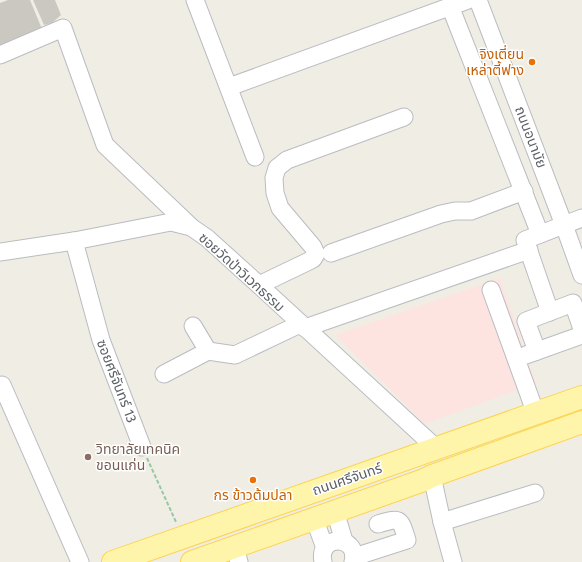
<svg xmlns="http://www.w3.org/2000/svg" width="582" height="562" viewBox="0 0 582 562" font-family="'Fira Sans','Noto Sans Thai',sans-serif">
<style>
.medical{fill:#fde4e0}
.building{fill:#cbc8c1}
.lines{fill:none;stroke-linecap:round;stroke-linejoin:round}
.minor-casing{stroke:#b9bcc1;stroke-width:19}
.major-casing{stroke:#fcd451;stroke-width:24}
.path{stroke:#96c8a7;stroke-width:2;stroke-dasharray:4 2;stroke-linecap:butt}
.minor{stroke:#fff;stroke-width:17}
.major{stroke:#fff5aa;stroke-width:22}
.food-dot{fill:#e8710a;stroke:#fff;stroke-width:1.5}
.education-dot{fill:#8d6e63;stroke:#fff;stroke-width:1.5}
.labels{text-anchor:middle;stroke-width:3;stroke-linejoin:round;paint-order:stroke}
.food-label{font-size:14px;fill:#c56008;stroke:#fff;text-anchor:end}
.street-label{font-size:14px;fill:#5c6066;stroke:#fff}
.education-label{font-size:14px;fill:#785e54;stroke:#fff;text-anchor:start}
</style>
<rect width="100%" height="100%" fill="#f0eee4"/>
<!-- medical -->
<path class="medical" d="M500 278 536 383 425 424 335 335Z"/>
<!-- building -->
<g class="building">
<path d="M8 0H30L42 29 0 53V3Z"/>
<path d="M33 0H55L61 15 52 23 44 25Z"/>
</g>
<g class="lines">
<defs>
<g id="minor">
<path d="M195 0 255 157"/>
<path d="M478 0 564 225 582 275"/>
<path d="M450 6 540 234"/>
<path d="M0 55 63 28 105 145 190 226"/>
<path d="M229 87 468 0"/>
<path d="M74 241 101 340 142 447"/>
<path d="M0 252 74 241 171 222 191 227 207 238 259 285 436 448"/>
<path d="M331 253 441 214 455 211H471L524 191"/>
<path d="M259 285 307 262 313 259 316 254 313 247 280 208 275 193 274 178 277 168 287 160 404 117"/>
<path d="M491 290 536 414"/>
<path d="M550 312 525 240 582 218"/>
<path d="M193 326 208 351"/>
<path d="M305 328 529 250"/>
<path d="M537 351 526 321 573 303 582 329"/>
<path d="M526 355 582 335"/>
<path d="M164 374 208 351 235 355 300 324"/>
<path d="M2 385 80 562"/>
<path d="M432 476 442 522 453 562"/>
<path d="M335 511 344 541"/>
<path d="M314 518 325 548"/>
<path d="M442 522 535 493"/>
<path d="M235 547 239 562"/>
<path d="M354 557 407 540C400 518 401 517 378 524"/>
<path d="M323 562C317 533 360 535 353 562"/>
</g>
<g id="major">
<path d="M113 562 582 397"/>
<path d="M192 562 424 480 432 476 582 422"/>
</g>
</defs>
<!-- minor casing -->
<use href="#minor" class="minor-casing"/>
<!-- major casing -->
<use href="#major" class="major-casing"/>
<!-- path -->
<path class="path" d="M147 458 176 522"/>
<!-- minor -->
<use href="#minor" class="minor"/>
<!-- major -->
<use href="#major" class="major"/>
</g>
<!-- markers -->
<g class="food-dot">
<circle cx="532" cy="62" r="4"/>
<circle cx="253" cy="480" r="4"/>
</g>
<circle class="education-dot" cx="88" cy="457" r="4"/>
<g class="labels">
<!-- food labels -->
<g class="food-label">
<text x="524" y="59">จิงเตี่ยน<tspan x="524" dy="16">เหล่าตี้ฟาง</tspan></text>
<text x="253" y="500" text-anchor="middle">กร ข้าวต้มปลา</text>
</g>
<!-- street labels -->
<g class="street-label">
<text transform="translate(531 137) rotate(69)" y="5">ถนนอนามัย</text>
<text transform="translate(242 272) rotate(42)" y="5">ซอยวัดป่าวิเวกธรรม</text>
<text transform="translate(117 381) rotate(69)" y="5">ซอยศรีจันทร์ 13</text>
<text transform="translate(347 479) rotate(-19)" y="5">ถนนศรีจันทร์</text>
</g>
<!-- education labels -->
<g class="education-label">
<text x="96" y="454">วิทยาลัยเทคนิค<tspan x="96" dy="16">ขอนแก่น</tspan></text>
</g>
</g>
</svg>
